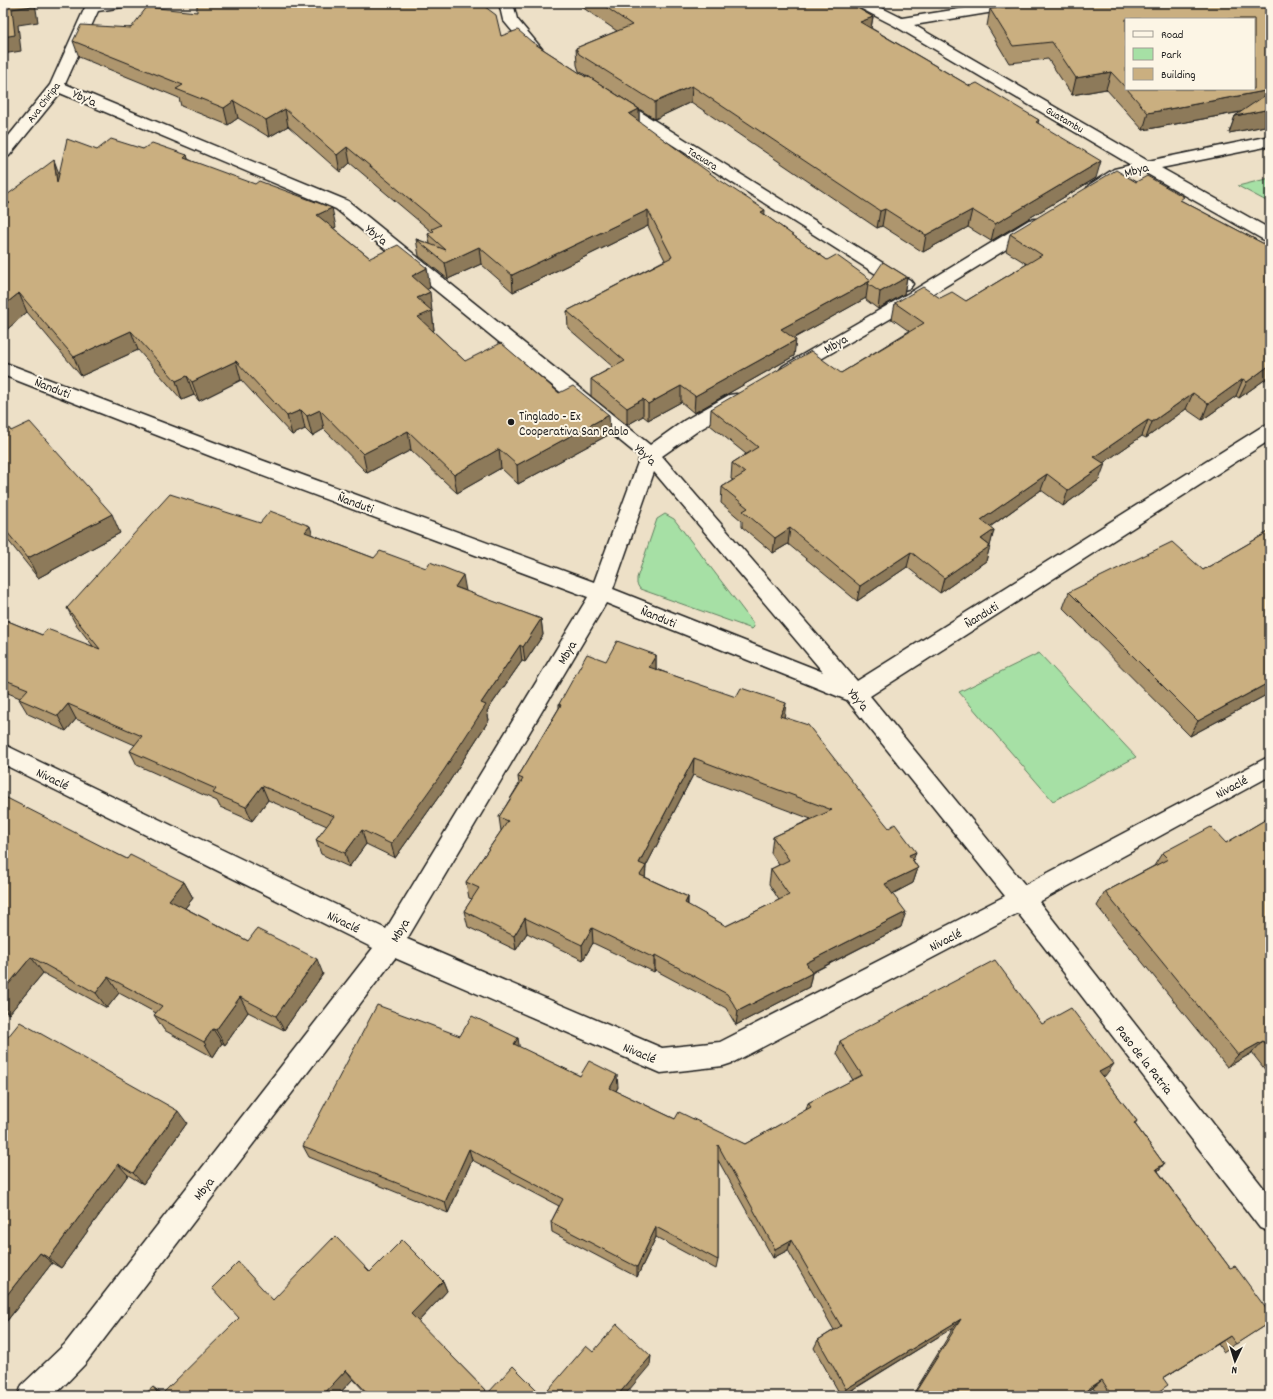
<svg xmlns="http://www.w3.org/2000/svg" width="1273" height="1399" viewBox="0 0 1273 1399" font-family="Dekko,sans-serif">
<style>
.green{fill:#a6e0a5;stroke:#617e60}
.lines{fill:none;stroke-linecap:round;stroke-linejoin:round}
.minor-casing{stroke:#1c1c1c;stroke-width:3}
.minor{fill:#fcf5e5;fill-rule:evenodd}
.wall{fill:#ae966e;stroke:#1c1c1c;fill-rule:evenodd}
.shaded-wall{fill:#8d7a5a;stroke:#1c1c1c}
.building{fill:#caaf80;stroke:#1c1c1c;fill-rule:evenodd}
.poi-dot{fill:#1c1c1c;stroke:#fcf5e5;stroke-width:1.5}
.labels{text-anchor:middle;stroke-width:4;stroke-linejoin:round;paint-order:stroke}
.far-street-label{font-size:11px;fill:#1c1c1c;stroke:#fcf5e5}
.street-label{font-size:13px;fill:#1c1c1c;stroke:#fcf5e5}
.poi-label{font-size:13px;fill:#1c1c1c;stroke:#fcf5e5;text-anchor:start}
</style>
<rect width="100%" height="100%" fill="#ede0c7"/>
<filter id="ink" filterUnits="userSpaceOnUse"><feTurbulence type="fractalNoise" baseFrequency=".025" numOctaves="2"/><feDisplacementMap in="SourceGraphic" scale="8" xChannelSelector="R" yChannelSelector="G"/><feConvolveMatrix kernelMatrix="1 2 1 2 8 2 1 2 1" color-interpolation-filters="sRGB"/></filter>
<g filter="url(#ink)">
<!-- green -->
<g class="green">
<path d="M1270 178V203L1238 186Z"/>
<path d="M665 514 674 519 753 623 754 627 752 629 640 589 637 584V578L657 519Z"/>
<path d="M1039 653 1136 757 1053 801 959 692Z"/>
</g>
<g class="lines">
<defs>
<g id="minor">
<path d="M87 3H130L128 6 98 11 65 84 348 201 650 445 685 420 729 395 736 394 743 395 745 400 743 405 699 430 662 456 857 681 1263 426 1270 424V440L870 696 1025 885 1270 756V776L1039 902 1270 1196V1232L1260 1228 1018 913 732 1063 723 1066 661 1073 395 958 85 1364 54 1396H18L22 1385 65 1344 373 948 3 764V744L386 929 588 597 223 461 3 375V362L237 451 594 582 640 457 336 209 60 93 9 156 3 158V143L50 85ZM654 472 823 672 613 589ZM606 603 847 700 1005 896 720 1042 662 1048 407 939Z"/>
<path d="M499 3H513L517 19 542 49 544 52 542 55H532L503 20Z"/>
<path d="M854 3H872L902 18 997 3H1031L1029 6 1024 7 914 25 1148 161 1270 136V146L1161 168 1270 229V241L1264 240 1144 172C1138 173 1130 174 1124 176 1112 182 1103 195 1089 191L1087 188 1089 185 1114 169 1131 165 895 26 856 6Z"/>
<path d="M615 97 620 99 910 280 913 284 910 288 904 290 898 288 610 105 607 102 610 99Z"/>
<path d="M1035 219 1041 220 1043 224 1041 228 926 298 795 374 789 376 783 374 780 370 783 366 914 290 1029 220Z"/>
</g>
</defs>
<!-- minor casing -->
<use href="#minor" class="minor-casing"/>
<!-- minor -->
<use href="#minor" class="minor"/>
</g>
<!-- wall -->
<g class="wall">
<path d="M576 3H849L873 17 871 28 970 86 1039 120 1038 123 1096 178 991 241 968 227 923 252 882 226 877 228 691 102 655 119 579 71 577 65 576 48 617 31Z"/>
<path d="M1270 3V125L1229 133 1235 116 1241 112 1143 130 1106 89 1072 95 1048 59 1009 63 987 26 990 9ZM1126 19 1254 89H1126Z"/>
<path d="M197 12 501 36 532 42 586 77V75L639 109V122L765 215 827 260 871 280 907 277 904 294 878 309 866 300V298L794 338V356L694 413 681 402 648 420 643 416 627 425 591 396V379L613 367 568 328 567 311 665 260 648 226 513 292 481 264 448 279 419 256 416 239 430 244 428 234 432 232 350 163 340 172 288 126 269 137 238 118 228 125 181 106 179 98 79 57 73 41Z"/>
<path d="M143 149 187 155 188 159 336 227 333 228 370 258 430 288 427 289 432 312 434 330 433 331 465 361 559 393 610 434 518 484 501 468 457 493 411 450 367 473 324 429 312 436 305 429 292 435 241 380 199 401 194 395 182 400 138 350 81 376 27 312 3 333 4 208 3 205V198L59 174 97 150Z"/>
<path d="M1136 182 1182 201 1270 247V376L1239 398 1236 396 1202 420 1186 409 1146 438 1142 436 1103 463 1099 480 1063 506 1041 490 990 527 994 530 986 561 940 593 907 567 857 601 788 544 773 553 742 527V521L721 503 722 487 733 480 731 479 732 463 746 454 710 425 711 409 841 373 909 331 892 319 895 303 940 298 966 301 1027 264 1006 251 1010 234Z"/>
<path d="M3 421 11 431 120 533 38 578 3 534Z"/>
<path d="M260 523 313 535 374 558 541 619 543 635 525 662 522 661 487 711 489 720 447 785 395 858 366 844 349 867 321 854 316 840 327 826 268 800 252 821 220 807 217 801 137 765 130 751 135 745 76 719 66 731 28 714 19 699 20 698 3 691V619L42 635 93 646 75 623 67 608Z"/>
<path d="M1270 531V693L1190 736 1063 608 1069 592 1203 570Z"/>
<path d="M656 655V669L784 717 913 860 918 868 913 883 892 894 901 927 812 973 809 987 736 1025 726 1008 655 970 654 972 593 943 583 960 527 933 516 950 468 927 464 911 472 899 469 898 466 882 501 831 499 817 519 784 518 777 559 708V704L606 661ZM693 775 811 819 773 837 771 853 779 865 771 869 769 884 779 900 726 926 688 905V897L645 877 646 866Z"/>
<path d="M3 800 127 859 184 882 193 898 185 908 248 941 323 974 284 1030 248 1012 225 1045 222 1043 213 1057 164 1030 154 1015 156 1013 119 993 107 1008 43 973 9 1014 3 1011Z"/>
<path d="M1270 817V1076L1252 1053 1227 1067 1097 906 1105 892 1154 866 1162 853 1226 843Z"/>
<path d="M1042 1024 1105 1076 1103 1077 1137 1121 1135 1124 1164 1164 1158 1171 1270 1322 1223 1352 1218 1344 1163 1378 1152 1396H1098L1093 1388 1080 1396H912L954 1327 843 1396H841L814 1348 818 1340 834 1330 788 1250 773 1258 718 1160V1260L716 1269 656 1237 637 1277 552 1232 551 1222 559 1206 472 1160 448 1213 309 1157 303 1146 460 1036 519 1047 580 1076 618 1087 616 1091 675 1119 745 1144 806 1110 808 1103 853 1080 837 1054 840 1041Z"/>
<path d="M3 1043 187 1123 143 1184 128 1175 61 1268 52 1263 3 1326Z"/>
<path d="M370 1272 443 1281 447 1291 418 1322 488 1393 543 1396H369L353 1379 337 1396H143L162 1394 273 1300Z"/>
</g>
<!-- shaded-wall -->
<g class="shaded-wall">
<path d="M32 3H35L38 22 18 25 21 51 3 54V37L12 9Z"/>
<path d="M873 17 870 33 860 22Z"/>
<path d="M1111 72 1106 89 1072 95 1076 78Z"/>
<path d="M692 86 691 102 655 119V102Z"/>
<path d="M1270 90V100L1267 107 1143 130 1148 113Z"/>
<path d="M234 101 238 118 228 125 224 108Z"/>
<path d="M285 109 288 126 269 137 266 120Z"/>
<path d="M639 109V126L629 114Z"/>
<path d="M1270 109V125L1229 133 1235 116Z"/>
<path d="M347 147 350 163 340 172 337 155Z"/>
<path d="M187 155 192 174 184 158Z"/>
<path d="M54 160 61 179 57 183Z"/>
<path d="M1101 161 1096 178 991 241 995 224Z"/>
<path d="M332 208 336 227 321 234 317 215Z"/>
<path d="M885 209 882 226 877 228 880 211Z"/>
<path d="M648 210V226L513 292 512 275Z"/>
<path d="M765 210 764 227 761 212Z"/>
<path d="M972 210 968 227 923 252 926 235Z"/>
<path d="M479 247 481 264 448 279 445 263Z"/>
<path d="M1270 256V266L1265 259Z"/>
<path d="M427 268 430 288 415 295 412 276Z"/>
<path d="M907 277 904 294 878 309 880 292Z"/>
<path d="M870 281 868 284 866 298 780 346 781 329Z"/>
<path d="M430 292 434 330 421 337 418 317 417 298Z"/>
<path d="M19 293 27 312 3 333V306Z"/>
<path d="M131 331 138 350 81 376 74 357Z"/>
<path d="M796 340 794 356 694 413 695 396Z"/>
<path d="M236 361 241 380 199 401 192 382Z"/>
<path d="M1270 365V376L1239 398 1247 382Z"/>
<path d="M187 376 194 395 182 400 176 381Z"/>
<path d="M1243 379 1236 396 1202 420 1208 404Z"/>
<path d="M681 386V402L648 420V404Z"/>
<path d="M1193 393 1186 409 1146 438 1152 422Z"/>
<path d="M643 399V416L627 425V408Z"/>
<path d="M301 410 305 429 292 435 287 416Z"/>
<path d="M320 410 324 429 312 436 307 416Z"/>
<path d="M609 415 610 434 518 484 517 465Z"/>
<path d="M1148 420 1142 436 1089 473 1094 457Z"/>
<path d="M408 431 411 450 367 473 363 454Z"/>
<path d="M499 449 501 468 457 493 454 475Z"/>
<path d="M1105 464 1099 480 1063 506 1068 490Z"/>
<path d="M1047 474 1041 490 977 536 981 520Z"/>
<path d="M112 514 120 533 38 578 28 558Z"/>
<path d="M310 526 315 543 305 532Z"/>
<path d="M790 528 788 544 773 553 775 538Z"/>
<path d="M994 530 990 546 981 539Z"/>
<path d="M990 546 986 561 940 593 944 578Z"/>
<path d="M911 552 907 567 857 601 860 586Z"/>
<path d="M463 575 466 591 455 587Z"/>
<path d="M541 619 543 635 525 662 523 647Z"/>
<path d="M520 645 522 661 487 711 489 720 447 785 395 858 391 844 481 703Z"/>
<path d="M656 655V672L649 667Z"/>
<path d="M1270 682V693L1190 736 1198 721Z"/>
<path d="M786 703 784 720 780 716Z"/>
<path d="M68 704 76 719 66 731 58 716Z"/>
<path d="M694 758 693 775 646 866 645 882 640 890 639 863Z"/>
<path d="M262 786 268 800 252 821 246 807Z"/>
<path d="M362 830 366 844 349 867 345 853Z"/>
<path d="M916 852 911 867 909 855Z"/>
<path d="M918 868 913 883 881 900 885 884Z"/>
<path d="M184 882 193 898 178 917 169 900Z"/>
<path d="M688 897 687 912 685 903Z"/>
<path d="M906 912 901 927 803 977 806 963Z"/>
<path d="M525 918 527 933 516 950 514 936Z"/>
<path d="M592 928 593 943 583 960 582 945Z"/>
<path d="M655 955V970L654 972V958Z"/>
<path d="M31 957 43 973 9 1014 3 1007V991Z"/>
<path d="M317 959 323 974 284 1030 276 1016Z"/>
<path d="M812 973 809 987 736 1025 738 1011Z"/>
<path d="M108 977 119 993 107 1008 96 993Z"/>
<path d="M240 997 248 1012 225 1045 216 1030Z"/>
<path d="M213 1029 222 1043 213 1057 204 1042Z"/>
<path d="M518 1038 520 1051 514 1044Z"/>
<path d="M1263 1041 1252 1053 1227 1067 1238 1055Z"/>
<path d="M1114 1064 1105 1076 1090 1084 1099 1072Z"/>
<path d="M617 1075 618 1087 611 1100 610 1088Z"/>
<path d="M178 1111 187 1123 143 1184 133 1173Z"/>
<path d="M469 1149 472 1160 448 1213 445 1202Z"/>
<path d="M118 1164 128 1175 61 1268 49 1258Z"/>
<path d="M1164 1164 1154 1175 1156 1169Z"/>
<path d="M656 1227V1237L637 1277V1267Z"/>
<path d="M791 1240 788 1250 773 1258 775 1249Z"/>
<path d="M40 1253 52 1263 3 1326V1300Z"/>
<path d="M443 1281 447 1291 416 1324 411 1314Z"/>
<path d="M961 1319 954 1327 842 1396 846 1389Z"/>
<path d="M1230 1336 1218 1344 1152 1385 1163 1378Z"/>
<path d="M651 1356 650 1365 624 1396H617Z"/>
<path d="M346 1370 353 1379 337 1396H322Z"/>
<path d="M1102 1380 1093 1388 1080 1396H1078Z"/>
<path d="M153 1387 164 1395 160 1396Z"/>
</g>
<!-- building -->
<g class="building">
<path d="M3 3H32V6L12 9 15 35 3 37Z"/>
<path d="M197 3H480L496 15 501 36 518 30 532 42 586 77V75L639 109 629 114 718 179 765 210 761 212 827 260 836 255 871 280 883 262 907 277 880 292 868 284 870 281 781 329 796 340 695 396 681 386 648 404 643 399 627 408 591 379 625 361 567 311 672 257 648 210 512 275 479 247 445 263 416 239 446 250 428 234 434 231 432 229 441 225 347 147 337 155 285 109 266 120 234 101 224 108 176 89 183 85 73 41 81 25 131 28 147 7 197 12Z"/>
<path d="M600 3H849L873 17 860 22 970 86 977 83 1039 120 1036 122 1101 161 995 224 972 210 926 235 885 209 880 211 692 86 655 102 579 54 576 48 632 25Z"/>
<path d="M1044 3H1270V90L1148 113 1127 89H1254V19H1126V88L1111 72 1076 78 1052 42 1013 46 990 9Z"/>
<path d="M1270 92V109L1235 116Z"/>
<path d="M67 139 97 150 111 139 143 149 152 143 187 155 184 158 255 184 259 181 332 208 317 215 370 258 398 245 427 268 412 276 430 292 417 298 432 311 418 317 465 361 501 343 559 393 573 386 609 415 517 465 499 449 454 475 408 431 363 454 320 410 307 416 301 410 287 416 236 361 192 382 187 376 176 381 131 331 74 357 19 293 3 306V209L10 203 3 201V198L54 160 57 183Z"/>
<path d="M1116 170 1136 182 1147 176 1184 197 1180 200 1270 247V256L1265 259 1270 262V365L1247 382 1243 379 1208 404 1193 393 1152 422 1148 420 1094 457 1105 464 1068 490 1047 474 981 520 994 530 981 539 990 546 944 578 911 552 860 586 790 528 775 538 743 511 748 508 722 487 745 473 732 463 758 447 711 409 811 351 841 373 924 323 895 303 923 287 940 298 952 292 966 301 1042 255 1010 234Z"/>
<path d="M3 421 11 431 30 422 112 514 28 558 3 527Z"/>
<path d="M170 494 260 523 270 511 310 526 305 532 374 558 380 551 426 568 430 562 463 575 455 587 541 619 523 647 520 645 481 703 486 705 444 770 391 844 362 830 345 853 316 840 334 816 262 786 246 807 213 793 216 789 130 751 142 736 68 704 58 716 19 699 28 689 3 679V619L42 635 47 629 100 649 67 608Z"/>
<path d="M1270 531V682L1198 721 1069 592 1172 542 1203 570Z"/>
<path d="M617 641 656 655 649 667 736 697 741 688 786 703 780 716 808 725 880 817 889 828 895 824 916 852 909 855 918 868 885 884 906 912 806 963 812 973 738 1011 727 994 655 955 654 958 592 928 582 945 525 918 514 936 464 911 479 888 466 882 508 821 499 817 523 779 518 777 561 705 559 704 587 654 606 661ZM694 758 832 810 773 837 789 860 771 869 789 895 726 926 685 903 688 897 640 875 646 866 639 863Z"/>
<path d="M5 797 127 859 130 855 184 882 169 900 248 941 257 929 317 959 276 1016 240 997 216 1030 213 1029 204 1042 154 1015 162 1006 108 977 96 993 31 957 3 991V800Z"/>
<path d="M1270 817V1050L1263 1041 1238 1055 1105 892 1168 859 1162 853 1211 827 1226 843Z"/>
<path d="M995 960 1042 1024 1071 1008 1114 1064 1099 1072 1137 1121 1134 1123 1164 1164 1156 1169 1230 1268 1235 1266 1270 1314V1322L1236 1344 1230 1336 1163 1378 1168 1385 1152 1396H1112L1102 1380 1078 1396H913L961 1319 846 1389 818 1340 841 1326 791 1240 775 1249 718 1145V1260L656 1227 637 1267 551 1222 563 1199 469 1149 445 1202 303 1146 377 1005 460 1036 472 1016 518 1038 514 1044 580 1076 589 1061 617 1075 610 1088 675 1119 679 1112 745 1144 811 1107 808 1103 862 1075 840 1041Z"/>
<path d="M20 1022 178 1111 133 1173 118 1164 49 1258 40 1253 3 1300V1043Z"/>
<path d="M335 1236 370 1272 402 1240 443 1281 411 1314 488 1393 513 1366 543 1396H370L346 1370 322 1396H143L153 1387 160 1396 239 1318 212 1288 238 1262 273 1300Z"/>
<path d="M617 1324 651 1356 617 1396H543L586 1346 593 1352Z"/>
</g>
</g>
<!-- markers -->
<circle class="poi-dot" cx="511" cy="422" r="4"/>
<g class="labels">
<!-- far-street labels -->
<g class="far-street-label">
<text transform="translate(43 102) rotate(-53)" y="4">Ava Chiripa</text>
<text transform="translate(1065 119) rotate(30)" y="4">Guatambu</text>
<text transform="translate(703 158) rotate(32)" y="4">Tacuara</text>
</g>
<!-- street labels -->
<g class="street-label">
<text transform="translate(85 97) rotate(23)" y="5">Yby'a</text>
<text transform="translate(1136 169) rotate(-15)" y="5">Mbya</text>
<text transform="translate(377 234) rotate(39)" y="5">Yby'a</text>
<text transform="translate(835 343) rotate(-30)" y="5">Mbya</text>
<text transform="translate(53 387) rotate(21)" y="5">Ñanduti</text>
<text transform="translate(646 454) rotate(43)" y="5">Yby'a</text>
<text transform="translate(356 502) rotate(20)" y="5">Ñanduti</text>
<text transform="translate(981 614) rotate(-32)" y="5">Ñanduti</text>
<text transform="translate(659 616) rotate(22)" y="5">Ñanduti</text>
<text transform="translate(566 652) rotate(-59)" y="5">Mbya</text>
<text transform="translate(859 699) rotate(50)" y="5">Yby'a</text>
<text transform="translate(53 778) rotate(26)" y="5">Nivaclé</text>
<text transform="translate(1231 786) rotate(-28)" y="5">Nivaclé</text>
<text transform="translate(344 921) rotate(26)" y="5">Nivaclé</text>
<text transform="translate(399 930) rotate(-59)" y="5">Mbya</text>
<text transform="translate(945 939) rotate(-27)" y="5">Nivaclé</text>
<text transform="translate(640 1052) rotate(23)" y="5">Nivaclé</text>
<text transform="translate(1145 1059) rotate(52)" y="5">Paso de la Patria</text>
<text transform="translate(203 1188) rotate(-52)" y="5">Mbya</text>
</g>
<!-- poi labels -->
<g class="poi-label">
<text x="519" y="420">Tinglado - Ex<tspan x="519" dy="15">Cooperativa San Pablo</tspan></text>
</g>
</g>
<!-- margin -->
<rect width="1273" height="1399" fill="none" stroke="#fcf5e5" stroke-width="16"/>
<rect x="8" y="8" width="1257" height="1383" fill="none" stroke="#1c1c1c" stroke-width="1.5" filter="url(#ink)"/>
<!-- legend -->
<rect x="1125" y="18" width="130" height="72" fill="#fcf5e5" stroke="#a29e95"/>
<rect x="1133" y="31" width="20" height="6" fill="#fcf5e5" stroke="#a29e95"/>
<text x="1161" y="38" font-size="12" fill="#1c1c1c">Road</text>
<rect x="1133" y="48" width="20" height="12" fill="#a6e0a5" stroke="#a29e95"/>
<text x="1161" y="58" font-size="12" fill="#1c1c1c">Park</text>
<rect x="1133" y="68" width="20" height="12" fill="#caaf80" stroke="#a29e95"/>
<text x="1161" y="78" font-size="12" fill="#1c1c1c">Building</text>
<!-- north arrow -->
<g transform="translate(1235 1361) rotate(184)" stroke="#fcf5e5" stroke-width="3" paint-order="stroke">
<path d="M0-3L7 15L0 10L-7 15Z" fill="#1c1c1c"/>
<text y="-6" font-size="11" font-weight="bold" text-anchor="middle" fill="#1c1c1c">N</text>
</g>
</svg>
